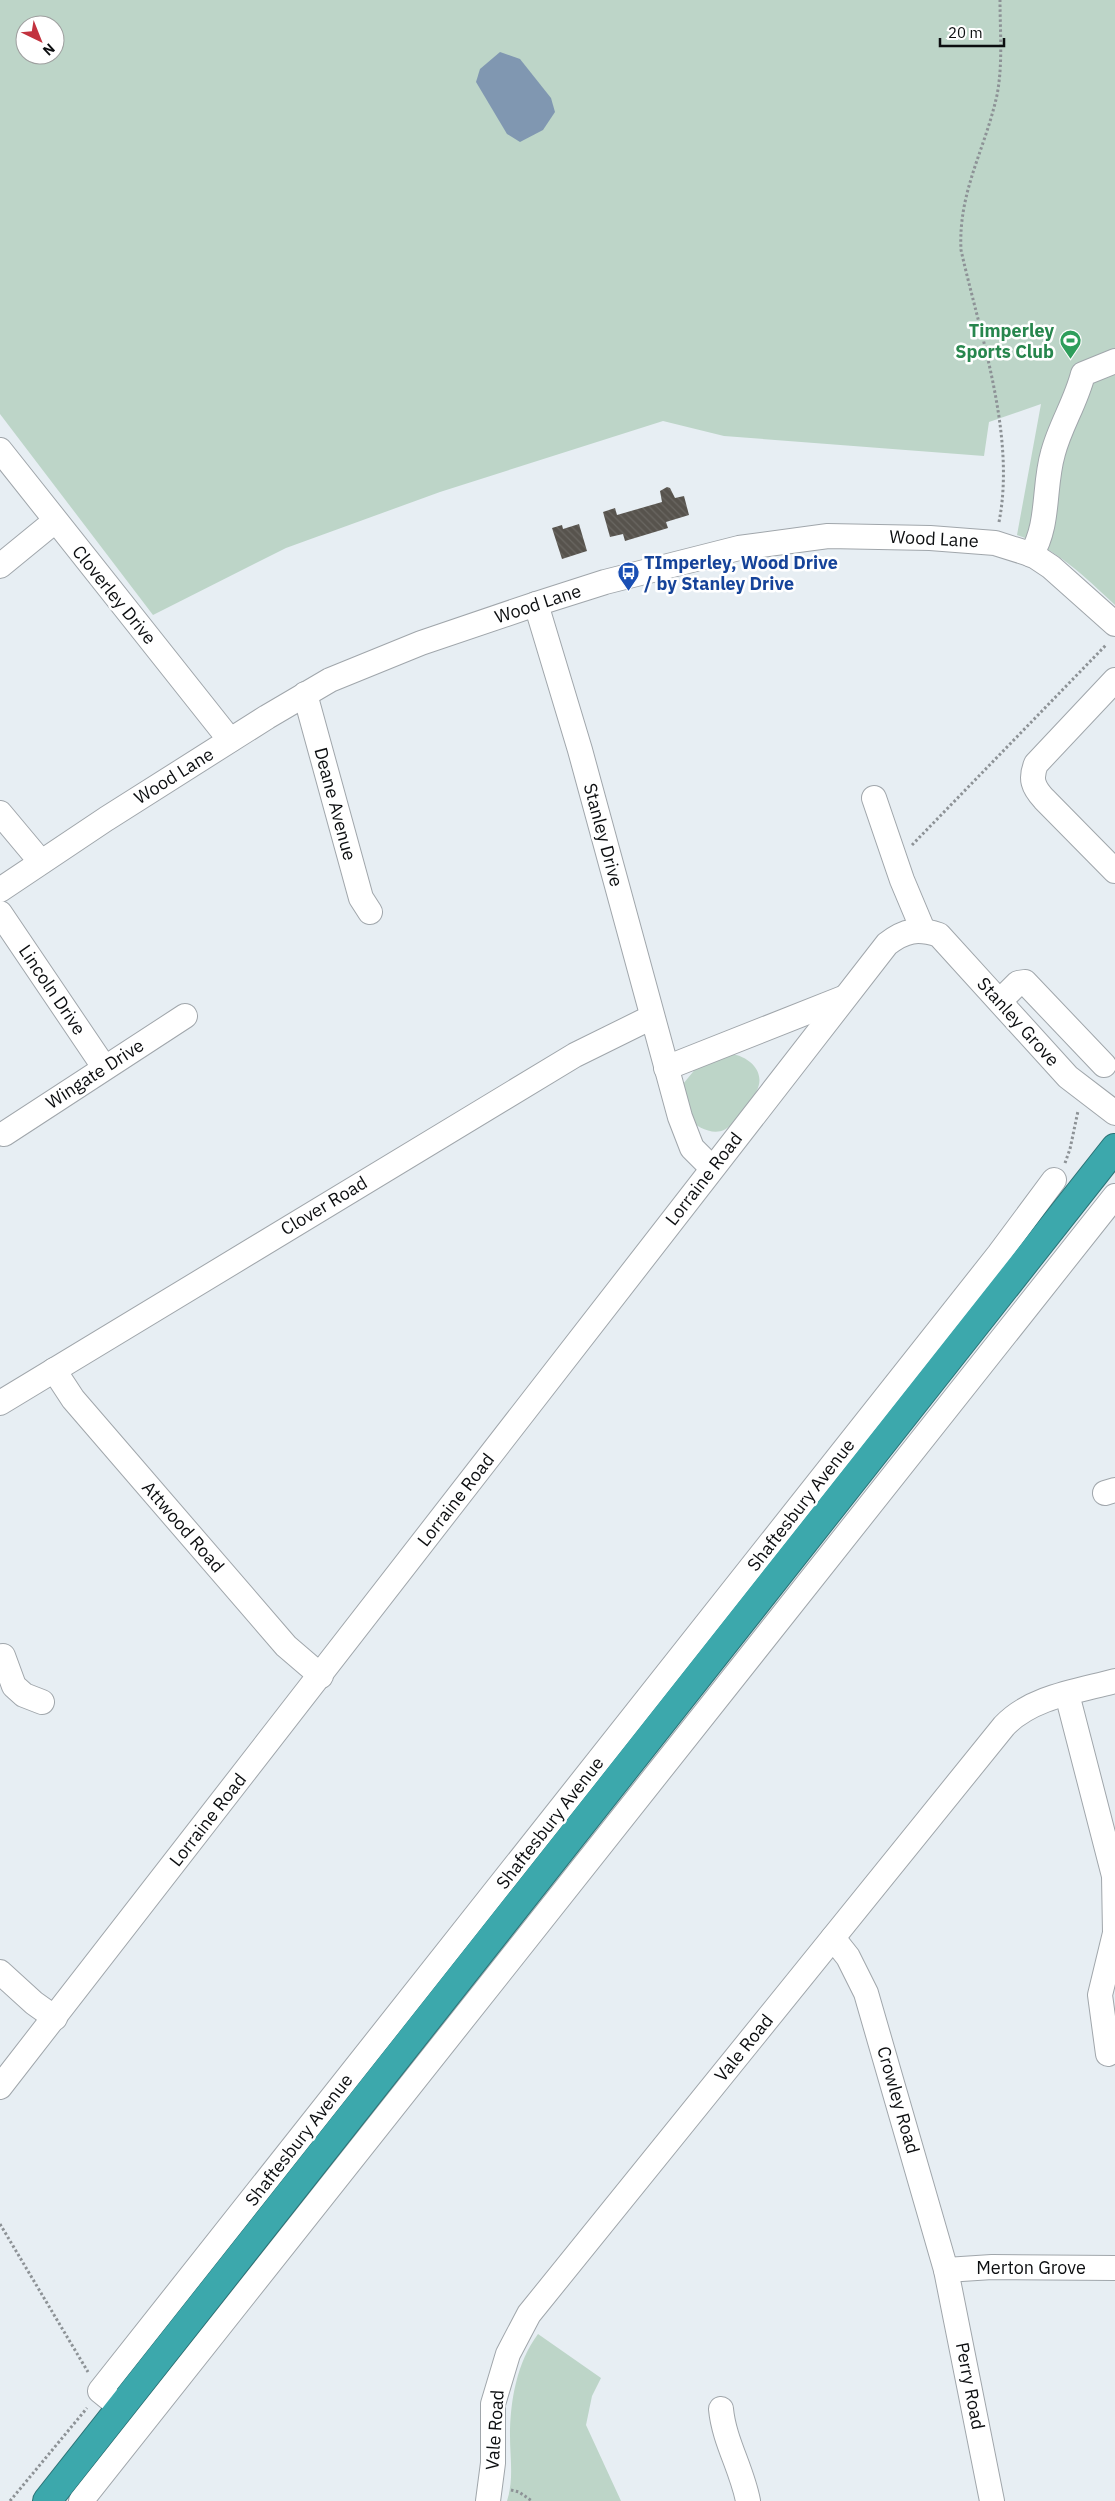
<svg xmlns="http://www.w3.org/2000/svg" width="1115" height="2501" viewBox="0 0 1115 2501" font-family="'IBM Plex Sans',sans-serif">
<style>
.grass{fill:#bdd5c8;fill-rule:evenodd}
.water{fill:#8097b1}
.building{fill:url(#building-back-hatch)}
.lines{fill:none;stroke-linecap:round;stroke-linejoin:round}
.minor-casing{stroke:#a0a6ab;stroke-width:26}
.highway-casing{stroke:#2b7275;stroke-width:30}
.path{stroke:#8d9296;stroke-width:3;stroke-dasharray:2.5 2.5;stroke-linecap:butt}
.minor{stroke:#fff;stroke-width:24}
.highway{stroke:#3ca8ac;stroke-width:28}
.labels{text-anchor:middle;stroke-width:5;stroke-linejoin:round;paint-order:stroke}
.leisure-label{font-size:18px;font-weight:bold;fill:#27864d;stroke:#fff;text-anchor:end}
.street-label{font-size:18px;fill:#0c0e10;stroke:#fff}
.transit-label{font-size:18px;font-weight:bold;fill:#164399;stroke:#fff;text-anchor:start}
</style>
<defs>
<pattern id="building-back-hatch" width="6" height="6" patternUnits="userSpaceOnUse" patternTransform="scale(1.25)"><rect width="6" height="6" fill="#57534d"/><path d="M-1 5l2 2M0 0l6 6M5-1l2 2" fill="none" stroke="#6a6762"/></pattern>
</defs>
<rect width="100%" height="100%" fill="#e7eef3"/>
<!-- grass -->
<g class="grass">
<path d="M0 0H1115V605C1084 576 1057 549 1017 535L1041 404 989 422 984 456 724 436 663 421 440 492 286 548 153 615 0 414ZM25 25H55V55H25Z"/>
<path d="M732 1054C750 1057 767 1073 756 1092 753 1099 747 1105 742 1111 737 1118 732 1126 724 1130 713 1135 696 1128 690 1118 685 1109 685 1094 683 1084L697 1067Z"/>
<path d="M538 2334 601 2378 592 2396 586 2425 621 2501H507C514 2479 510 2459 510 2436 510 2401 517 2362 538 2334Z"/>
</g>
<!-- water -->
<path class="water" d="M500 52 520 59 551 98 555 112 543 130 520 142 507 134 476 82 480 69Z"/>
<!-- building -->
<g class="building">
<path d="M667 487 670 488 675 498 684 496 689 515 666 522 668 528 625 541 623 534 610 537 603 512 615 508 617 515 662 502 660 491Z"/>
<path d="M579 524 587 551 562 559 552 528 562 525 563 529Z"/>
</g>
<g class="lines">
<defs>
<g id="minor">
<path d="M0 450 230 740"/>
<path d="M1031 555C1050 524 1043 487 1053 453 1060 426 1076 402 1083 374L1115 361"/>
<path d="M0 566 55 521"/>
<path d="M536 604 580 750 680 1117 692 1148 712 1168"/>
<path d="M1115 680 1036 764C1030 779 1033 787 1044 799L1115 871"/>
<path d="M305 694 361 898 370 912"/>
<path d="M874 798 902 880 923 930"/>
<path d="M0 813 41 862"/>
<path d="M0 890 106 819 267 717 330 680 421 643 536 604 605 582 739 548 828 536 930 538 995 543 1033 555 1051 567 1115 624"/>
<path d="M0 913 104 1067"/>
<path d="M1000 1001 1018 983 1025 982 1104 1065"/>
<path d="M666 1068 843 998"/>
<path d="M4 1134 185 1016"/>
<path d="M54 1370 73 1399 286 1646 321 1676"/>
<path d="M0 1403 575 1055 652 1017"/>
<path d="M1105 1493 1115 1490"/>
<path d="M3 1656 14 1686 24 1695 42 1702"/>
<path d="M1067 1694 1114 1876 1115 1933 1100 1995 1108 2054"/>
<path d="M833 1938 848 1957 866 1993 946 2270 992 2501"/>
<path d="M0 1972 34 2003 55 2018"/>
<path d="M0 2087 887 944C905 930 918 928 939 935L1068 1077 1115 1113"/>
<path d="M946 2270 992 2267 1115 2268"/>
<path d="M121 2408 100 2391 999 1254 1054 1180"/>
<path d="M721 2409C724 2441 742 2469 748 2501"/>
<path d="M81 2501 1115 1196"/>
<path d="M488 2501 493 2463V2404L508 2354 529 2314 1004 1726C1031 1697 1078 1691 1115 1681"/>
</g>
<path id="highway" d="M47 2501 1115 1148"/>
</defs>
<!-- minor casing -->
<use href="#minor" class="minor-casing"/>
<!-- highway casing -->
<use href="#highway" class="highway-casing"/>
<!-- path -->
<g class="path">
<path d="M999 522C1016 435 980 335 961 250 958 192 985 150 997 95 1003 64 1000 31 1000 0"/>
<path d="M912 845 1106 645"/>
<path d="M1065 1163 1070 1149 1078 1111"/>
<path d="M0 2224 88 2372"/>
<path d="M511 2490 519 2492 532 2501"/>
<path d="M10 2501 87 2408"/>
</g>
<!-- minor -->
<use href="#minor" class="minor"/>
<!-- highway -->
<use href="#highway" class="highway"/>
</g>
<!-- icons -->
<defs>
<symbol id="stadium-pin" viewBox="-11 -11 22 30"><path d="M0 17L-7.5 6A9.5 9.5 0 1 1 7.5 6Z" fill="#2e9e5b" stroke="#fff"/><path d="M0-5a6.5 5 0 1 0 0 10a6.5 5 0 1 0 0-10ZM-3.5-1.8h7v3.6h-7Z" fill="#fff"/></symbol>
<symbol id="bus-pin" viewBox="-11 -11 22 30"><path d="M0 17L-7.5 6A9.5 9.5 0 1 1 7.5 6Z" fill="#1a4fb4" stroke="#fff"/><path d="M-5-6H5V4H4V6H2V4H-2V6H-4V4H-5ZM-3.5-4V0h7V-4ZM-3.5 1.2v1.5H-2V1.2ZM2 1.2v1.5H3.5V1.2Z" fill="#fff"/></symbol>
</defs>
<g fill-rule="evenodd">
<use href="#stadium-pin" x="1058" y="328" width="25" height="34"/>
<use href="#bus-pin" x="616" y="560" width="25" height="34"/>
</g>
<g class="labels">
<!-- leisure labels -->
<g class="leisure-label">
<text x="1054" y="337">Timperley<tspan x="1054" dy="21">Sports Club</tspan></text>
</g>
<!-- street labels -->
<g class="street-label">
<text transform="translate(934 539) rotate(3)" y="6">Wood Lane</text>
<text transform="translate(114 595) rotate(51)" y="6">Cloverley Drive</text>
<text transform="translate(538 604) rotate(-18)" y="6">Wood Lane</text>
<text transform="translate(174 776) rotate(-32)" y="6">Wood Lane</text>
<text transform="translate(335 804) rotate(75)" y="6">Deane Avenue</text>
<text transform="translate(603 835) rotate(75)" y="6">Stanley Drive</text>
<text transform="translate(52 990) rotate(56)" y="6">Lincoln Drive</text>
<text transform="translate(1018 1022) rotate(48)" y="6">Stanley Grove</text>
<text transform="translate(95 1074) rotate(-33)" y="6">Wingate Drive</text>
<text transform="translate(704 1179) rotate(-52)" y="6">Lorraine Road</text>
<text transform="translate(324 1206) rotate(-31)" y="6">Clover Road</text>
<text transform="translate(456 1500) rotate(-52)" y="6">Lorraine Road</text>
<text transform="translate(801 1505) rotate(-52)" y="6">Shaftesbury Avenue</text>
<text transform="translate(183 1527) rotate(49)" y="6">Attwood Road</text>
<text transform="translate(208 1820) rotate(-52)" y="6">Lorraine Road</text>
<text transform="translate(550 1823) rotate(-52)" y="6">Shaftesbury Avenue</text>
<text transform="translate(744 2048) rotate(-51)" y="6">Vale Road</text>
<text transform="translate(898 2100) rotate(74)" y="6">Crowley Road</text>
<text transform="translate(299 2140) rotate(-52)" y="6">Shaftesbury Avenue</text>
<text x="1031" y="2274">Merton Grove</text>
<text transform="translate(970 2386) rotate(79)" y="6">Perry Road</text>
<text transform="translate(495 2430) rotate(-86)" y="6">Vale Road</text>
</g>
<!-- transit labels -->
<g class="transit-label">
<text x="644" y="569">TImperley, Wood Drive<tspan x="644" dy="21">/ by Stanley Drive</tspan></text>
</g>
</g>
<!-- north arrow -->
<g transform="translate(40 40) rotate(137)"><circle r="24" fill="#ffffff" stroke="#9e9f9f"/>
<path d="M0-4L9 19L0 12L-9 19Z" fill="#c2323e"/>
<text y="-8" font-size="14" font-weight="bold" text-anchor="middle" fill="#0c0e10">N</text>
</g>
<!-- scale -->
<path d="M940 38v8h64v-8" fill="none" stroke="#0c0e10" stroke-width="2.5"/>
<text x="948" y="38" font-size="15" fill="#0c0e10" stroke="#ffffff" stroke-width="4" paint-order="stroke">20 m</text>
</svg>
